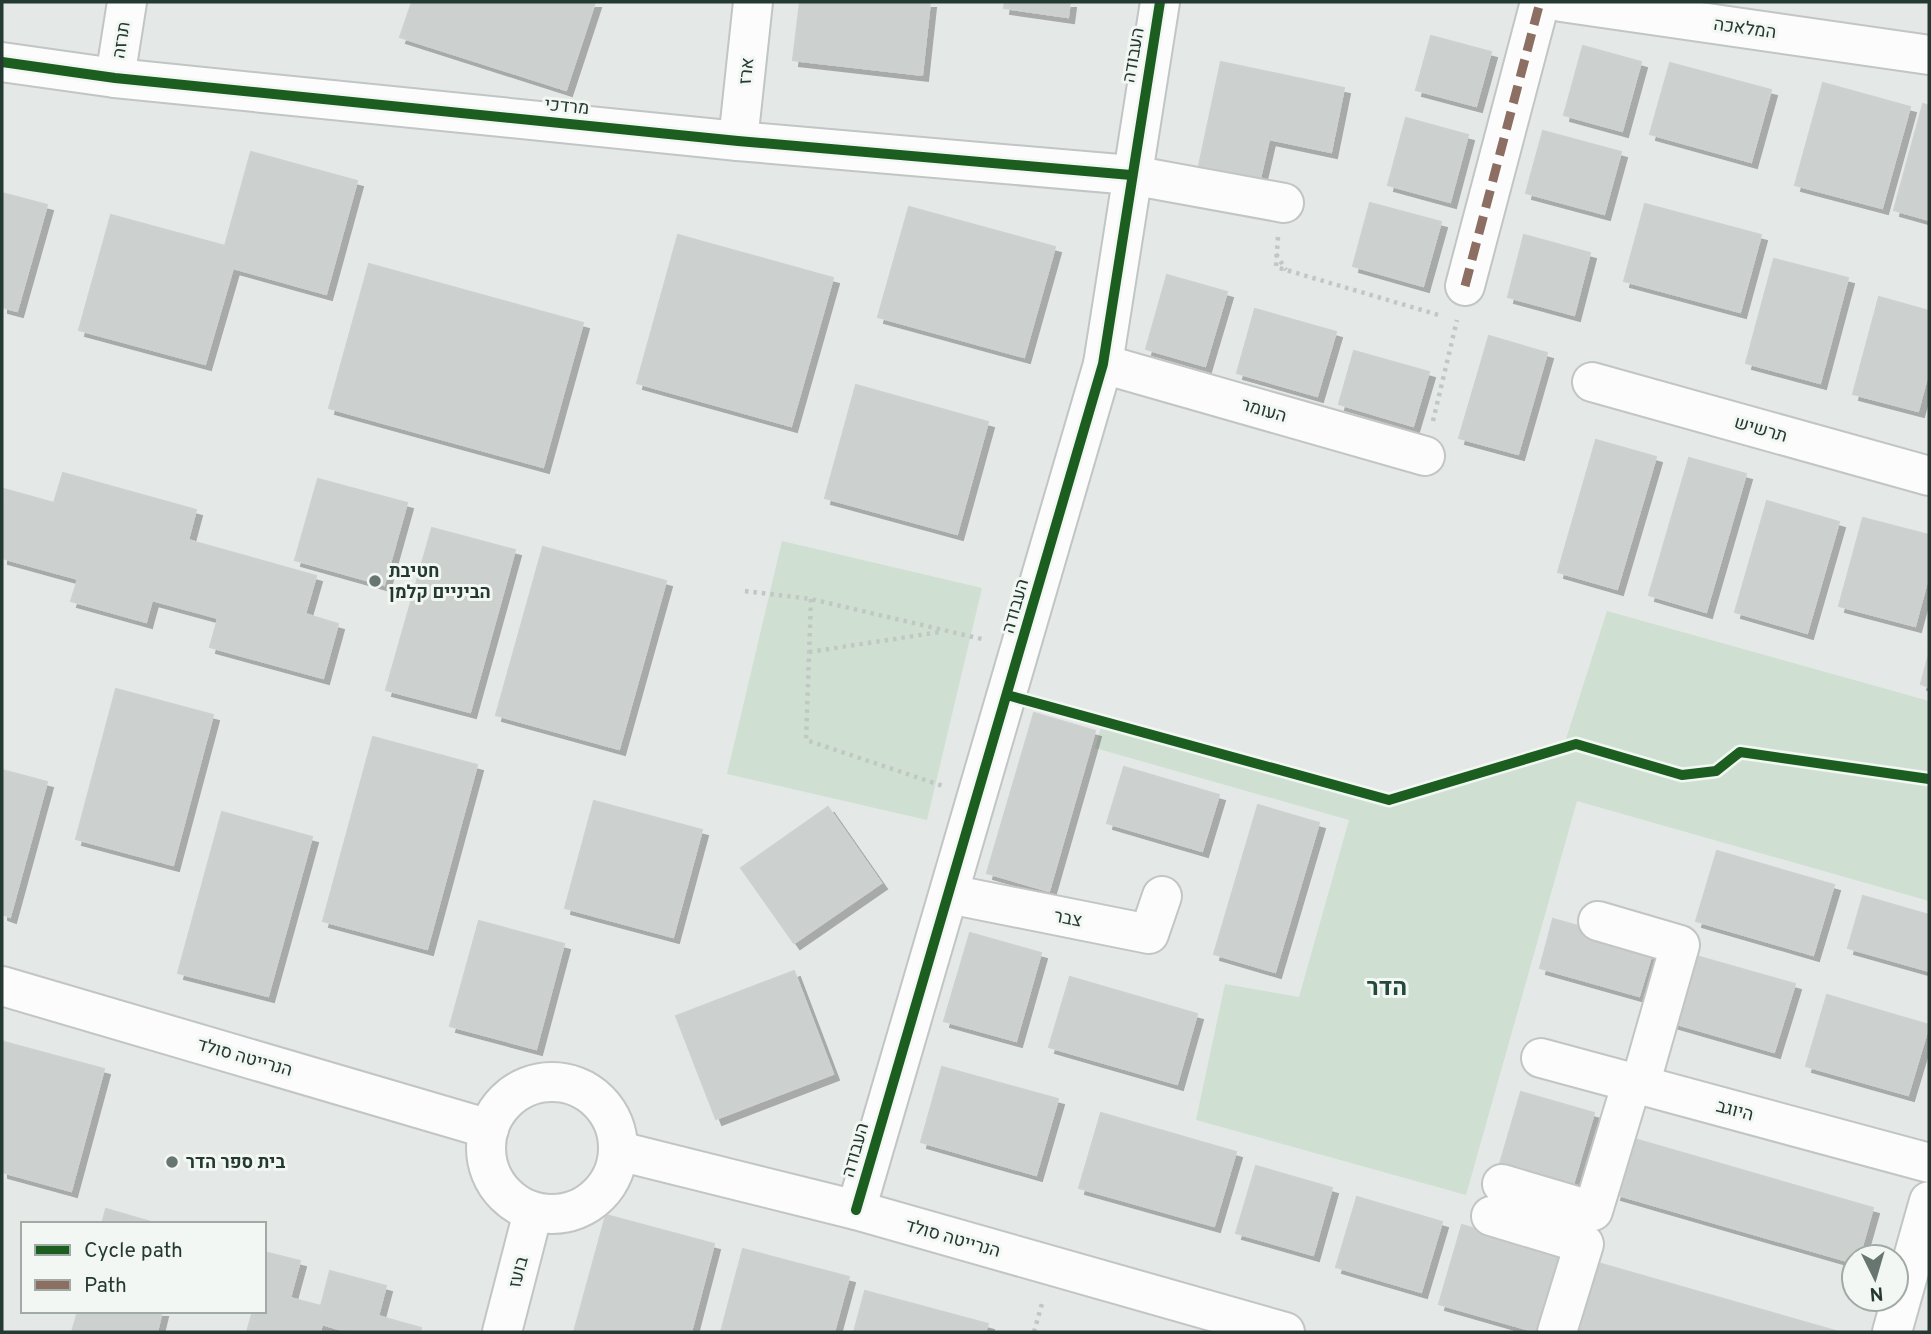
<svg xmlns="http://www.w3.org/2000/svg" width="1931" height="1334" viewBox="0 0 1931 1334" font-family="Overpass,Heebo,sans-serif">
<style>
.green{fill:#cfe0d2}
.building{fill:#ccd1cf;stroke:#cdd1cf;stroke-width:2;filter:url(#shadow)}
.lines{fill:none;stroke-linecap:round;stroke-linejoin:round}
.minor-casing{stroke:#c1c5c3;stroke-width:42}
.path{stroke:#c1c8c4;stroke-width:4.5;stroke-dasharray:3.5 5;stroke-linecap:butt}
.minor{stroke:#fbfcfb;stroke-width:38}
.quiet{stroke:#8d6e63;stroke-width:9;stroke-dasharray:18 9;stroke-linecap:butt}
.cycleway-casing{stroke:#f2f7f4;stroke-width:15}
.cycleway{stroke:#1b5e20;stroke-width:10}
.poi-dot{fill:#677670;stroke:#f2f7f4;stroke-width:2.5}
.labels{text-anchor:middle;stroke-width:6;stroke-linejoin:round;paint-order:stroke}
.street-label{font-size:18px;fill:#243931;stroke:#f2f7f4}
.poi-label{font-size:18px;font-weight:bold;fill:#243931;stroke:#f2f7f4;text-anchor:start}
.district-label{font-size:24px;font-weight:bold;fill:#22493b;stroke:#f2f7f4}
</style>
<defs>
<filter id="shadow"><feDropShadow dx="6" dy="6" stdDeviation="0" flood-color="#0004"/></filter>
</defs>
<rect width="100%" height="100%" fill="#e4e8e6"/>
<!-- green -->
<g class="green">
<path d="M782 541 982 588 927 820 727 774Z"/>
<path d="M1607 611 1929 701V901L1577 801 1466 1195 1196 1120 1225 984 1299 997 1349 820 1095 748 1104 717 1389 795 1565 742Z"/>
</g>
<!-- building -->
<g class="building">
<path d="M412 2H595L566 90 400 37Z"/>
<path d="M800 2H930L922 75 793 60Z"/>
<path d="M1005 2H1070L1068 17 1004 8Z"/>
<path d="M1431 36 1491 52 1476 106 1416 90Z"/>
<path d="M1583 46 1641 62 1622 131 1564 115Z"/>
<path d="M1221 62 1344 88 1331 152 1269 139 1258 187 1197 175Z"/>
<path d="M1670 63 1771 90 1751 162 1650 134Z"/>
<path d="M1823 83 1910 107 1882 208 1795 185Z"/>
<path d="M1923 104 1929 106V220L1894 210Z"/>
<path d="M1406 118 1468 135 1450 202 1388 185Z"/>
<path d="M1543 131 1621 152 1604 214 1526 193Z"/>
<path d="M251 152 357 181 326 294 233 268 205 364 79 330 111 215 225 246Z"/>
<path d="M2 193 47 205 17 311 2 307Z"/>
<path d="M1370 203 1441 222 1423 286 1353 266Z"/>
<path d="M1645 204 1761 235 1740 312 1624 281Z"/>
<path d="M909 207 1055 247 1024 357 878 317Z"/>
<path d="M678 235 833 278 791 426 637 383Z"/>
<path d="M1524 235 1590 253 1574 315 1508 297Z"/>
<path d="M1774 259 1848 278 1820 383 1746 363Z"/>
<path d="M369 264 583 323 543 467 329 408Z"/>
<path d="M1167 275 1227 292 1205 366 1146 349Z"/>
<path d="M1879 297 1929 311V370L1918 411 1853 394Z"/>
<path d="M1255 309 1336 332 1317 396 1237 373Z"/>
<path d="M1489 336 1547 353 1518 454 1459 438Z"/>
<path d="M1354 351 1429 372 1413 426 1339 404Z"/>
<path d="M856 385 988 422 957 534 825 498Z"/>
<path d="M1596 440 1656 457 1617 589 1558 572Z"/>
<path d="M1689 458 1746 474 1706 612 1649 595Z"/>
<path d="M63 473 196 510 188 540 316 576 305 614 338 624 323 678 210 647 218 618 152 600 146 622 71 601 78 579 2 558 4 489 54 503Z"/>
<path d="M318 479 407 503 384 585 295 560Z"/>
<path d="M1767 501 1839 522 1807 633 1735 612Z"/>
<path d="M1863 518 1929 535V574L1915 626 1839 606Z"/>
<path d="M432 528 515 550 470 712 386 690Z"/>
<path d="M543 547 666 581 619 749 496 715Z"/>
<path d="M1929 654V687L1921 684Z"/>
<path d="M116 689 213 715 173 865 76 839Z"/>
<path d="M1034 713 1095 731 1049 891 987 873Z"/>
<path d="M373 737 477 765 427 949 323 921Z"/>
<path d="M1124 767 1219 795 1202 851 1107 823Z"/>
<path d="M2 770 47 782 10 917 2 914Z"/>
<path d="M594 801 702 830 673 937 565 908Z"/>
<path d="M1258 805 1319 823 1275 972 1214 954Z"/>
<path d="M828 807 881 883 794 943 741 868Z"/>
<path d="M222 812 312 837 268 996 178 973Z"/>
<path d="M1717 851 1834 885 1813 955 1696 921Z"/>
<path d="M1863 896 1929 915V971L1848 948Z"/>
<path d="M1553 919 1654 947 1639 996 1540 968Z"/>
<path d="M479 921 564 944 536 1049 450 1026Z"/>
<path d="M970 933 1041 953 1016 1041 944 1021Z"/>
<path d="M1689 954 1795 984 1774 1052 1670 1022Z"/>
<path d="M794 971 833 1074 716 1119 676 1016Z"/>
<path d="M1070 977 1197 1014 1177 1084 1049 1047Z"/>
<path d="M1827 995 1929 1025 1908 1095 1806 1066Z"/>
<path d="M4 1042 104 1069 71 1191 2 1172V1052Z"/>
<path d="M942 1067 1058 1099 1036 1175 921 1142Z"/>
<path d="M1521 1092 1594 1113 1572 1188 1499 1167Z"/>
<path d="M1101 1113 1236 1152 1214 1226 1079 1188Z"/>
<path d="M1631 1138 1873 1208 1859 1257H1854V1263L1615 1194Z"/>
<path d="M1256 1166 1332 1188 1313 1255 1236 1233Z"/>
<path d="M1357 1197 1442 1222 1421 1292 1336 1267Z"/>
<path d="M106 1209 158 1224H102Z"/>
<path d="M606 1215 714 1244 691 1332H574Z"/>
<path d="M1462 1225 1560 1254 1537 1332 1439 1304Z"/>
<path d="M743 1249 849 1277 834 1332H721Z"/>
<path d="M264 1252 300 1261 290 1298 321 1306 330 1271 386 1286 378 1316 421 1328 420 1332H348L322 1324 320 1332H247L253 1311H264Z"/>
<path d="M1598 1263 1839 1332H1578Z"/>
<path d="M865 1291 988 1324 985 1332H854Z"/>
<path d="M78 1311H162L157 1332H72Z"/>
</g>
<g class="lines">
<defs>
<g id="minor">
<path d="M1561 2 1929 55"/>
<path d="M2 62 115 78 738 141 1131 175 1284 203"/>
<path d="M115 78 127 2"/>
<path d="M738 141 753 2"/>
<path d="M1465 286 1540 2"/>
<path d="M1103 364 1425 456"/>
<path d="M1592 382 1929 476"/>
<path d="M949 894 1149 934 1162 896"/>
<path d="M1598 921 1680 945 1640 1085"/>
<path d="M2 986 489 1129"/>
<path d="M1541 1058 1929 1163"/>
<circle cx="552" cy="1148" r="66"/>
<path d="M619 1151 856 1210 1285 1332"/>
<path d="M1502 1184 1593 1211 1632 1082"/>
<path d="M856 1210 1103 364 1160 2"/>
<path d="M1491 1216 1584 1244 1557 1332"/>
<path d="M502 1332 533 1212"/>
<path d="M1892 1332 1929 1201"/>
</g>
</defs>
<!-- minor casing -->
<use href="#minor" class="minor-casing"/>
<!-- path -->
<g class="path">
<path d="M1278 237 1276 267 1442 316"/>
<path d="M1276 254 1286 270"/>
<path d="M1433 421 1457 320"/>
<path d="M745 591 811 599 986 640"/>
<path d="M811 599 806 740 943 786"/>
<path d="M809 652 940 632"/>
<path d="M1034 1332 1043 1300"/>
</g>
<!-- minor -->
<use href="#minor" class="minor"/>
<!-- quiet -->
<path class="quiet" d="M1465 286 1540 2"/>
<defs>
<g id="cycleway">
<path d="M2 62 115 78 738 141 1131 175"/>
<path d="M1007 695 1389 800 1576 744 1682 775 1716 771 1740 752 1929 779"/>
<path d="M856 1210 1103 364 1160 2"/>
</g>
</defs>
<!-- cycleway casing -->
<use href="#cycleway" class="cycleway-casing"/>
<!-- cycleway -->
<use href="#cycleway" class="cycleway"/>
</g>
<!-- markers -->
<g class="poi-dot">
<circle cx="375" cy="581" r="7"/>
<circle cx="172" cy="1162" r="7"/>
</g>
<g class="labels">
<!-- street labels -->
<g class="street-label">
<text transform="translate(1745 28) rotate(8)" y="6">המלאכה</text>
<text transform="translate(121 40) rotate(-81)" y="6">תרזה</text>
<text transform="translate(1133 55) rotate(-80)" y="6">העבודה</text>
<text transform="translate(746 71) rotate(-84)" y="6">ארז</text>
<text transform="translate(567 106) rotate(6)" y="6">מרדכי</text>
<text transform="translate(1264 410) rotate(16)" y="6">העומר</text>
<text transform="translate(1761 429) rotate(16)" y="6">תרשיש</text>
<text transform="translate(1015 606) rotate(-74)" y="6">העבודה</text>
<text transform="translate(1068 918) rotate(11)" y="6">צבר</text>
<text transform="translate(245 1057) rotate(16)" y="6">הנרייטה סולד</text>
<text transform="translate(1735 1110) rotate(15)" y="6">היוגב</text>
<text transform="translate(855 1150) rotate(-74)" y="6">העבודה</text>
<text transform="translate(953 1238) rotate(16)" y="6">הנרייטה סולד</text>
<text transform="translate(518 1272) rotate(-75)" y="6">בועז</text>
</g>
<!-- poi labels -->
<g class="poi-label">
<text x="389" y="577">חטיבת<tspan x="389" dy="21">הביניים קלמן</tspan></text>
<text x="186" y="1168">בית ספר הדר</text>
</g>
<!-- district labels -->
<g class="district-label">
<text x="1387" y="995">הדר</text>
</g>
</g>
<!-- border -->
<rect width="1931" height="1334" fill="none" stroke="#243931" stroke-width="7"/>
<!-- legend -->
<rect x="21" y="1222" width="245" height="91" fill="#f2f7f4" stroke="#a0aba6" stroke-width="2"/>
<rect x="35" y="1245" width="35" height="10" fill="#1b5e20" stroke="#a0aba6" stroke-width="2"/>
<text x="84" y="1257" font-size="21" fill="#243931">Cycle path</text>
<rect x="35" y="1280" width="35" height="10" fill="#8d6e63" stroke="#a0aba6" stroke-width="2"/>
<text x="84" y="1292" font-size="21" fill="#243931">Path</text>
<!-- north arrow -->
<g transform="translate(1875 1278) rotate(175)"><circle r="33" fill="#f2f7f4" stroke="#a0aba6" stroke-width="2"/>
<path d="M0-5L12 26L0 18L-12 26Z" fill="#677670"/>
<text y="-10" font-size="19" font-weight="bold" text-anchor="middle" fill="#243931">N</text>
</g>
</svg>
